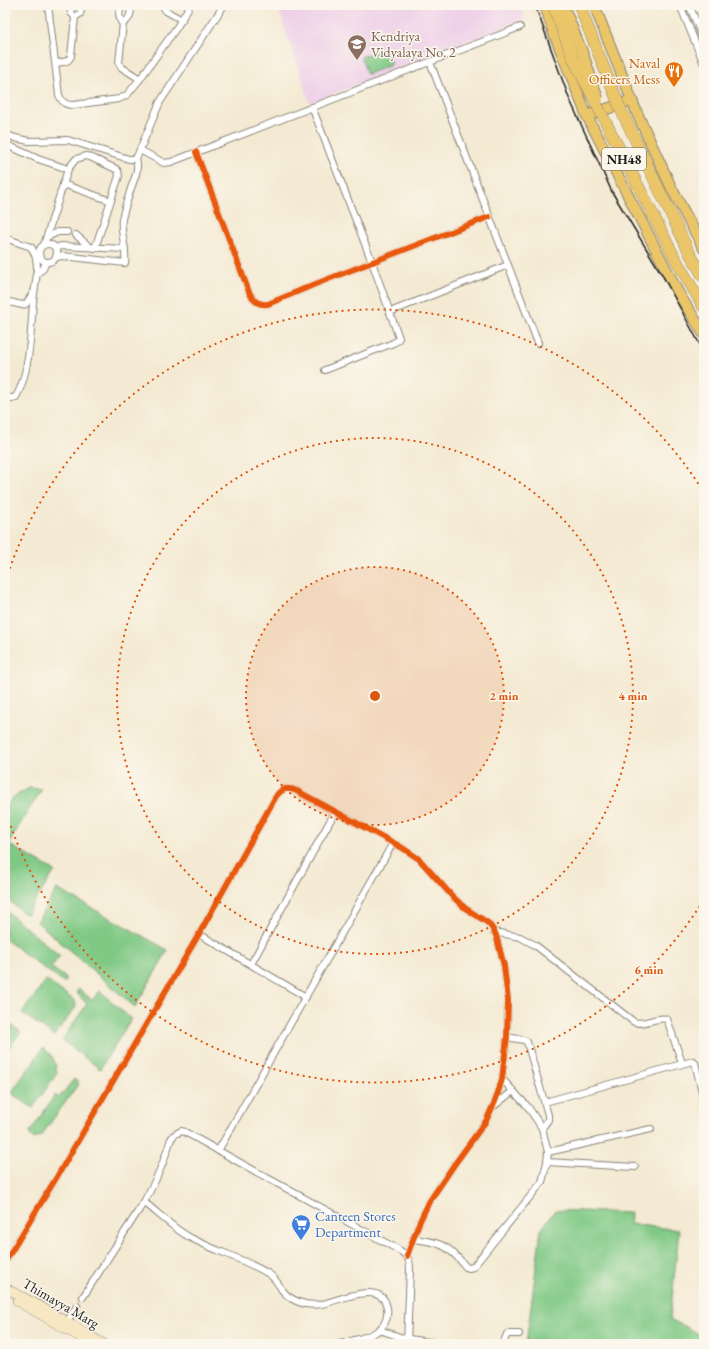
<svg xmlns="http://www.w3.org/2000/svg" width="709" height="1349" viewBox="0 0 709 1349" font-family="'EB Garamond',serif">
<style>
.built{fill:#eed0e8}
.green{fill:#80c985;stroke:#4e7250}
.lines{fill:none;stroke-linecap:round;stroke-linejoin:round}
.street-casing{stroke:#888378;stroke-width:8}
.secondary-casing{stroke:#888378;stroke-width:10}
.primary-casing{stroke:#888378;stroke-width:12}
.street{stroke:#fff;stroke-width:6}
.secondary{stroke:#f7e8c3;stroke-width:9}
.primary{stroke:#ebc669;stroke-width:10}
.rail{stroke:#1c1c1c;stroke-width:1.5}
.primary-bridge-casing{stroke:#888378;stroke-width:12;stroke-linecap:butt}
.highway-bridge-casing{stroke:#888378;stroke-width:12;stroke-linecap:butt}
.primary-bridge{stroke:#ebc669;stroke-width:10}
.highway-bridge{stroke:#ebc669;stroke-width:11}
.cycleway-casing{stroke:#fbf7ec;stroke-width:8}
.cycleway{stroke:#e8590c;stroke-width:6}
.ring{fill:none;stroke:#de560d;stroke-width:2;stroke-dasharray:2 4}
.labels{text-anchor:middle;stroke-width:3;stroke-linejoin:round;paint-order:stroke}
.shield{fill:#fbf7ec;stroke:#5f5e5a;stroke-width:1}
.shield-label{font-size:13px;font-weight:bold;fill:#1c1c1c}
.education-label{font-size:14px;fill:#785e54;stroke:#fbf7ec;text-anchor:start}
.food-label{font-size:14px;fill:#c56008;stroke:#fbf7ec;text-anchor:end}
.shop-label{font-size:14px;fill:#366cbe;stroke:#fbf7ec;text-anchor:start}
.street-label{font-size:14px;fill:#1c1c1c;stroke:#fbf7ec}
.centre{fill:#de560d;stroke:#fbf7ec;stroke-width:2}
.ring-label{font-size:12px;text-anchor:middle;font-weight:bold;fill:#de560d;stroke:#fbf7ec;stroke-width:3;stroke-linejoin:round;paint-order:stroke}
</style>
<rect width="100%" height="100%" fill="#fbf7ec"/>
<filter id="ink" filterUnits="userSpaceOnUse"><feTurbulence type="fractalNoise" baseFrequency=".025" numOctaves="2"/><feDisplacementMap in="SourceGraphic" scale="8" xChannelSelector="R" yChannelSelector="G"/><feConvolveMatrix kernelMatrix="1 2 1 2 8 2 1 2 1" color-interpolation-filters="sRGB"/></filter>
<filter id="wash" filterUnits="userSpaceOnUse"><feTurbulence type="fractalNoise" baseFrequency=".012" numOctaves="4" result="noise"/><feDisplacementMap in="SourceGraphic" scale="16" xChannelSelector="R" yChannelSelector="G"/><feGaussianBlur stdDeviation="0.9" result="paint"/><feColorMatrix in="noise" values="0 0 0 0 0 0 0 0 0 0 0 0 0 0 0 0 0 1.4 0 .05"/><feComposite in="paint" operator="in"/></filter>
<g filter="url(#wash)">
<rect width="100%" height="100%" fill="#f4ead3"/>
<!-- built -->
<path class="built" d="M277 5H520L526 19 310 103Z"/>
<!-- green -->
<g class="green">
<path d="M386 48 391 65 367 74 361 57Z"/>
<path d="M29 788 42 789 8 844 55 871 26 915 5 897V808L12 798Z"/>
<path d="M57 889 168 950 135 1007 37 922Z"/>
<path d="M5 910 60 956 51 967 67 979 64 983 5 939Z"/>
<path d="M46 980 75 1001 76 1007 54 1036 22 1013Z"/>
<path d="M79 989 92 1000 100 991 131 1019 100 1069 62 1040 87 1004 76 992Z"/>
<path d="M11 1025 21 1032 5 1053V1034Z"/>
<path d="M43 1048C53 1055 55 1061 57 1073L33 1108 11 1093Z"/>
<path d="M74 1079 79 1083 41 1136 34 1139 29 1134 55 1095 59 1098Z"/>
<path d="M555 1210 631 1213 630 1224 679 1230 670 1319 703 1336 702 1344H526L541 1230Z"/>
</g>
</g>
<g filter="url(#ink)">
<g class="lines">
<defs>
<g id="street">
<path d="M48 5 59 95C62 102 65 105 73 105L119 99 127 95 140 79 177 27 190 5"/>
<path d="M122 5 119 14 121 22 123 23"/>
<path d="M130 5C132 12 130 20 123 23L119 63 121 67 140 79"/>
<path d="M162 5 166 11 182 20"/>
<path d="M680 5 704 64"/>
<path d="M689 5 704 40"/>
<path d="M75 17 80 14 82 5"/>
<path d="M430 62 538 343"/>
<path d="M56 63C62 62 68 63 71 56L75 17 71 13 70 5"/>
<path d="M312 107 372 262 399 338 397 341 393 343 325 370"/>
<path d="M5 134 15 138 29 141 68 140 129 159H136L160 102 224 5"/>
<path d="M5 144 38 159 68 169 76 159 86 156 90 157 116 169 118 171 119 176 95 248"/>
<path d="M140 150 164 163 171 162 520 27"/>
<path d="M196 152 249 292C254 301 257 305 268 304L318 283 489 217"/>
<path d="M63 184 111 201"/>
<path d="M76 235 90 247"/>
<path d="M47 237 58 232H67"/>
<path d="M5 238 31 247C35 253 37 261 37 268 37 279 34 291 33 302 31 329 30 373 16 397L12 398H5"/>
<circle cx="48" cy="253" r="9"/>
<path d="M44 245 68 169"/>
<path d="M55 248 61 246 125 249"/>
<path d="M56 257 63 256 125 263C127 248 120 233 122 219 124 211 126 203 129 195 132 182 140 172 136 159"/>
<path d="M36 274 43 269 46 262"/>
<path d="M5 301 22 305 26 304 33 293"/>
<path d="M390 312 508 265"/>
<path d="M494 932 520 937 535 945 634 1022C645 1026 656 1016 667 1019L682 1063"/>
<path d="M199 934 306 997"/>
<path d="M251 964 335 812"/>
<path d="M507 1037 524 1040 527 1042 548 1115V1120L542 1128"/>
<path d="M545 1102 693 1061 695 1063 704 1100"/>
<path d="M494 1106 513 1091"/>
<path d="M218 1151 393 843"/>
<path d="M548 1152 651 1129"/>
<path d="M547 1162 635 1167"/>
<path d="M144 1202C158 1213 173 1228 189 1237 215 1251 244 1259 269 1274 276 1279 278 1284 282 1290 288 1298 297 1302 305 1304 312 1305 320 1305 326 1303 342 1299 383 1280 387 1308 391 1335 360 1338 340 1344"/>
<path d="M413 1239C441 1242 448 1245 466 1267L469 1268 473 1267 542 1182 547 1162 548 1152 542 1128 528 1107 502 1079"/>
<path d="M5 1262 58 1175 199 934 275 798C281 788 287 787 297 791L401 847 419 859 452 896 465 908 488 923 492 928 496 935 504 966 508 1000 507 1037 502 1079 496 1099 486 1121 454 1165 429 1202 419 1223 407 1256"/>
<path d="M83 1297 144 1202 155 1181 162 1165 171 1139 174 1135 181 1131 185 1132 271 1180 399 1250C407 1255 410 1259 410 1269L407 1344"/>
<path d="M67 1322 77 1306"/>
<path d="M380 1330 403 1338 441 1344"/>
<path d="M503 1344 507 1334H519"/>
</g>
<g id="secondary">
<path d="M5 1288 40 1306 104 1344"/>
<path d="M17 1301 92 1344"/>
</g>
<g id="primary">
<path d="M545 5 553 31 587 116 679 294 704 334"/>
<path d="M594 5 637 113 672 189 704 249"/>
<path d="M587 116 632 100"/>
</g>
</defs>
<!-- street casing -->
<use href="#street" class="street-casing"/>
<!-- secondary casing -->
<use href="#secondary" class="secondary-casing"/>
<!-- primary casing -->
<use href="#primary" class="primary-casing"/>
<!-- street -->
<use href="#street" class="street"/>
<!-- secondary -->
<use href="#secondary" class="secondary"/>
<!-- primary -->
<use href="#primary" class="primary"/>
<!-- rail -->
<path class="rail" d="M535 5 569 98 612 192 661 273 704 352"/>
<defs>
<path id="primary-bridge" d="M563 5 584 57 598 99"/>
<g id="highway-bridge">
<path d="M553 5 573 58 675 258 704 308"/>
<path d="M579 5 621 110 689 252 704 278"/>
</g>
</defs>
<!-- primary-bridge casing -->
<use href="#primary-bridge" class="primary-bridge-casing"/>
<!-- highway-bridge casing -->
<use href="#highway-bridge" class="highway-bridge-casing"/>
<!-- primary-bridge -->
<use href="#primary-bridge" class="primary-bridge"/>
<!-- highway-bridge -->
<use href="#highway-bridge" class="highway-bridge"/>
<defs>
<g id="cycleway">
<path d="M196 152 249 292C254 301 257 305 268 304L318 283 489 217"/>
<path d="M5 1262 58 1175 199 934 275 798C281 788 287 787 297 791L401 847 419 859 452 896 465 908 488 923 492 928 496 935 504 966 508 1000 507 1037 502 1079 496 1099 486 1121 454 1165 429 1202 419 1223 407 1256"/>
</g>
</defs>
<!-- cycleway casing -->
<use href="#cycleway" class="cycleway-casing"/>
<!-- cycleway -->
<use href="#cycleway" class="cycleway"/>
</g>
</g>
<!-- distance rings -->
<circle cx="375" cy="696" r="129" fill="#de560d" fill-opacity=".12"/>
<g class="ring">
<circle cx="375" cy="696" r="129"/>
<circle cx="375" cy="696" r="258"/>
<path d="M703 901A387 387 0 0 1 6 812M6 580A387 387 0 0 1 703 491"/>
</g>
<!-- icons -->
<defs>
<symbol id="school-pin" viewBox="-11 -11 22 30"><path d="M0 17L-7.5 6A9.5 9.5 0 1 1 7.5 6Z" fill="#8d6e63" stroke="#fbf7ec"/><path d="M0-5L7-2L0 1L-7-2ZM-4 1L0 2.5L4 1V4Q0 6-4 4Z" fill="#fff"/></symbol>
<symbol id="restaurant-pin" viewBox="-11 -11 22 30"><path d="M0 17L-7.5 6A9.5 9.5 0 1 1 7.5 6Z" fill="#e8710a" stroke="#fbf7ec"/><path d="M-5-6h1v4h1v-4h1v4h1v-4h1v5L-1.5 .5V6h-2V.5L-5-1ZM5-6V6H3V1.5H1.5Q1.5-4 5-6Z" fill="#fff"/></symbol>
<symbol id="supermarket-pin" viewBox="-11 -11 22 30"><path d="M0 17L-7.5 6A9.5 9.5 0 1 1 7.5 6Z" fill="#3f7fe0" stroke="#fbf7ec"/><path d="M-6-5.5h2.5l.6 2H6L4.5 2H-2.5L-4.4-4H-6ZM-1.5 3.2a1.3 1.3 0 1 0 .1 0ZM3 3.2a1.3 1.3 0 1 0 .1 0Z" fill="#fff"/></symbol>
</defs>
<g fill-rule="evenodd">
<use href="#school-pin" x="346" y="33" width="22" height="30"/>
<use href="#restaurant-pin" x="663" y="60" width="22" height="30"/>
<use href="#supermarket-pin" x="290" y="1213" width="22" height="30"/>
</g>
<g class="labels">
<!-- shield labels -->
<rect class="shield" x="602" y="148" width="44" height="22" rx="3"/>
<g class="shield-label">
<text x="624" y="164">NH48</text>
</g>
<!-- education labels -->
<g class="education-label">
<text x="371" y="41">Kendriya<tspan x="371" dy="16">Vidyalaya No. 2</tspan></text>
</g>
<!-- food labels -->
<g class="food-label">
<text x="660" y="68">Naval<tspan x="660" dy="16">Officers Mess</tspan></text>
</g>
<!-- shop labels -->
<g class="shop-label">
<text x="315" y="1221">Canteen Stores<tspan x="315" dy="16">Department</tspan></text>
</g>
<!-- street labels -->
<g class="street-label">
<text transform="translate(61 1303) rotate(30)" y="5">Thimayya Marg</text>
</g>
</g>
<circle cx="375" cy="696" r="6" class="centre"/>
<g class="ring-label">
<text x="504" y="700">2 min</text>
<text x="633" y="700">4 min</text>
<text x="649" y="974">6 min</text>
</g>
<!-- margin -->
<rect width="709" height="1349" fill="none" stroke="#fbf7ec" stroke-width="20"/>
</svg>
